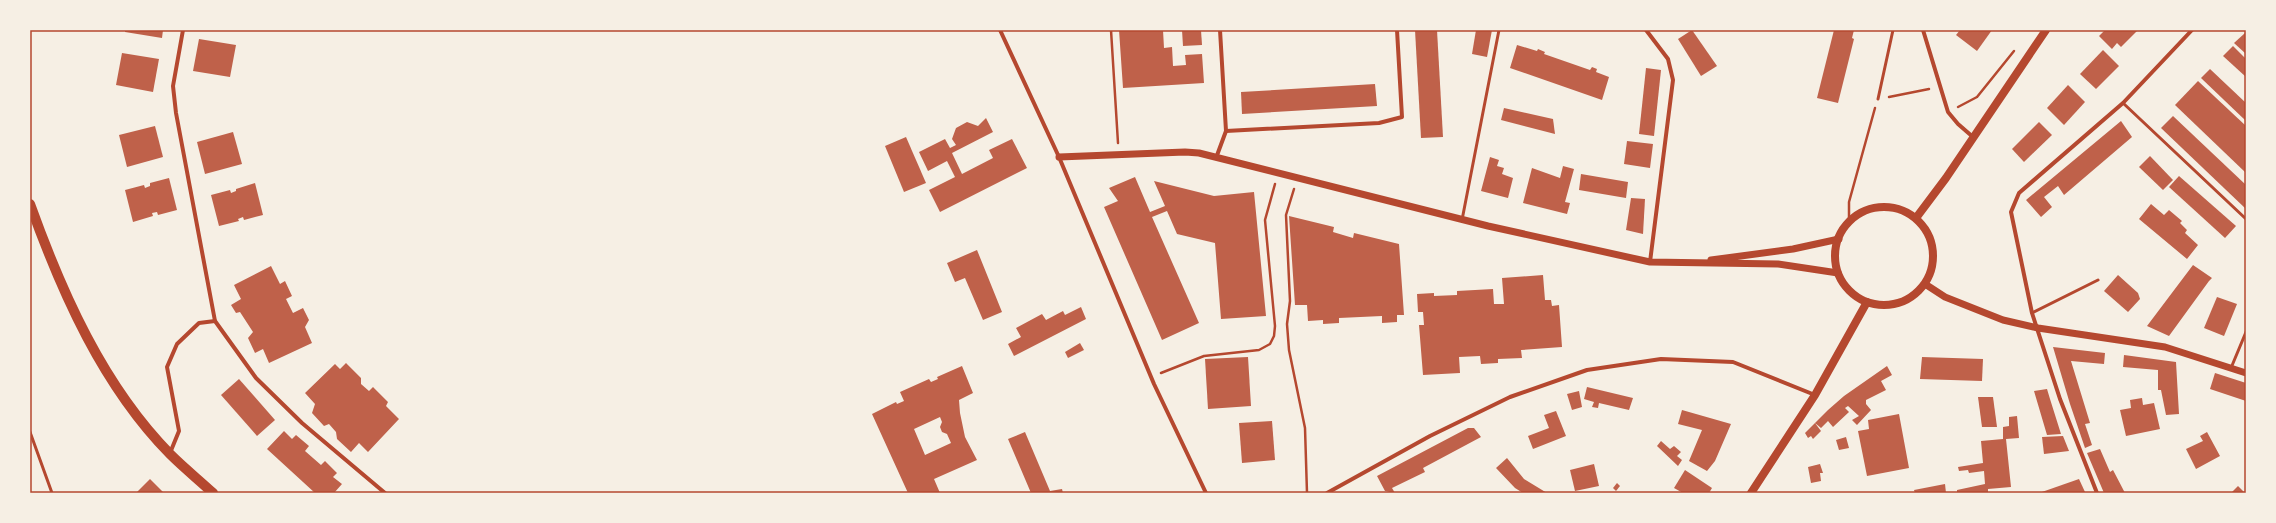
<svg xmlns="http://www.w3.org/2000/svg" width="2276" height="523" viewBox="0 0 2276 523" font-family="Lora,serif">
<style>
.building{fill:#bf614a;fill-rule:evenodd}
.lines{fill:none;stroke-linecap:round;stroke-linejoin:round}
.path{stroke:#b5482f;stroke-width:2.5}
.service{stroke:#b5482f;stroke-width:3}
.minor{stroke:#b5482f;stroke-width:4}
.tertiary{stroke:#b5482f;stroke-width:7}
.secondary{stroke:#b5482f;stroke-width:8}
.primary{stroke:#b5482f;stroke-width:10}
.neatline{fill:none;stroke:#b5482f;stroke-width:1.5}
</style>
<rect width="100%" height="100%" fill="#f6efe4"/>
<!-- building -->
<g class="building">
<path d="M125 30H163L162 38 125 32Z"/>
<path d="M1119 30H1163L1164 48 1172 47 1173 66 1186 65 1185 55 1202 54 1204 83 1123 88Z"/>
<path d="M1182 30H1201L1202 45 1183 46Z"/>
<path d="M1415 30H1437L1443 137 1421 138Z"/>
<path d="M1476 30H1492L1487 57 1472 54Z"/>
<path d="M1692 30 1717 66 1701 76 1678 39Z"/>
<path d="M1834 30H1854L1852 38 1854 39 1838 103 1817 98Z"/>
<path d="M1960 30H1992L1977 51 1956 35Z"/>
<path d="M2105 30H2138L2121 47 2117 43 2112 49 2099 36Z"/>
<path d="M2245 33 2246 34V54L2234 43Z"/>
<path d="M199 39 236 45 230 77 193 71Z"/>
<path d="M1517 45 1537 51 1538 49 1545 52 1544 54 1590 70 1592 67 1597 69 1596 72 1609 77 1602 100 1510 68Z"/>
<path d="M2233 46 2246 59V77L2223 56Z"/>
<path d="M2103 50 2119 66 2096 89 2080 74Z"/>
<path d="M122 53 159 59 153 92 116 85Z"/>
<path d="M1646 68 1661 70 1654 136 1639 134Z"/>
<path d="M2210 69 2246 103V121L2201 78Z"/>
<path d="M2198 81 2246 126V173L2175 105Z"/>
<path d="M1375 84 1377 106 1242 114 1241 92Z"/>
<path d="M2068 85 2085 102 2064 125 2047 108Z"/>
<path d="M1504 108 1553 119 1555 134 1501 120Z"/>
<path d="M2173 116 2246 185V209L2161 128Z"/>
<path d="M986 118 993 132 952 153 962 174 993 158 989 150 1012 139 1027 168 940 212 929 190 955 177 947 161 928 171 919 152 945 139 950 148 956 145 952 139 956 128 967 122 978 126Z"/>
<path d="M2121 121 2132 137 2064 195 2058 186 2044 197 2052 207 2041 217 2026 200Z"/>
<path d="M2039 122 2052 135 2024 162 2012 149Z"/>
<path d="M155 126 163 157 127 167 119 135Z"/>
<path d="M233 132 242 164 205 174 197 142Z"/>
<path d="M906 137 926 183 904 192 885 146Z"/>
<path d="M1627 141 1653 144 1650 168 1624 164Z"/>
<path d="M2150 156 2173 180 2163 190 2139 167Z"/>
<path d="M1490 157 1499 160 1497 166 1504 168 1502 174 1513 178 1508 198 1481 191Z"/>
<path d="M1563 166 1574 169 1565 202 1570 203 1567 214 1523 203 1532 168 1560 178Z"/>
<path d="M1581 174 1628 182 1626 198 1579 190Z"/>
<path d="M2179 176 2236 226 2225 238 2169 187Z"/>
<path d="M1135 177 1150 212 1165 206 1154 181 1214 196 1254 192 1266 316 1221 319 1215 243 1177 234 1167 211 1152 217 1199 323 1162 340 1104 207 1118 201 1109 188Z"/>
<path d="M169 178 177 210 158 215 157 212 152 213 153 216 133 222 125 190 144 185 145 188 150 186V183Z"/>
<path d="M255 183 263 215 244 220 243 217 238 219 239 221 219 226 211 195 230 190 231 193 236 191V189Z"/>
<path d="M1631 198 1645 199 1643 234 1626 230Z"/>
<path d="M2151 204 2164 215 2169 210 2182 221 2180 223 2187 230 2185 233 2198 245 2187 259 2139 219Z"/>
<path d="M1289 216 1334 227 1333 232 1353 238 1354 233 1399 244 1404 315H1397V322L1382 323V316L1339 318V323L1323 324V320L1308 321 1307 305H1295Z"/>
<path d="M977 250 1002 312 983 320 965 278 955 282 947 263Z"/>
<path d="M2193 265 2212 278 2209 281 2169 336 2147 326Z"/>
<path d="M271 266 280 284 285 281 292 296 286 299 293 313 303 308 309 320 305 327 312 343 269 363 263 349 255 353 248 338 253 332 240 312 236 313 231 305 241 299 234 285Z"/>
<path d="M1543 275 1545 300H1551L1552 306 1559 305 1562 347 1521 350 1522 358 1498 359V363L1481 364 1480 356 1459 357 1460 373 1423 375 1419 325H1424L1423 312H1418L1417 294 1434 293V296L1457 295V291L1493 289 1494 304H1504L1502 278Z"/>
<path d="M2118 275 2138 293 2140 299 2128 312 2104 291Z"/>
<path d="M2217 297 2237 304 2224 336 2204 328Z"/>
<path d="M1081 307 1086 319 1014 356 1008 344 1021 337 1016 328 1042 314 1046 320 1063 311 1065 315Z"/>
<path d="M1080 343 1084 350 1068 358 1065 352Z"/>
<path d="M2053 347 2105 353 2104 364 2071 361 2090 423 2085 424 2092 445 2085 448 2070 404Z"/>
<path d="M2124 355 2176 362 2179 414 2166 415 2161 390H2158V370L2123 367Z"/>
<path d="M1248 357 1251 406 1208 409 1205 359Z"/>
<path d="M1922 357 1983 359 1982 381 1920 379Z"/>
<path d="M346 363 361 378V384L369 391 373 387 388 402 386 406 399 419 368 452 359 443 351 452 337 439 336 432 329 424 324 426 312 413 315 404 305 393 335 364 340 369Z"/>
<path d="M962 366 973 393 959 400 960 413 965 437 977 460 934 479 940 493H908L872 414 896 402 897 404 904 401 900 392 929 379 931 382 938 379 937 377ZM940 417 942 422 940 427 942 432 947 434 951 443 925 455 914 429Z"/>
<path d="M1887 366 1892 375 1881 381 1886 390 1866 400V404L1871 410 1857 425 1852 420 1859 416 1848 406 1845 408 1849 412 1833 427 1828 421 1821 428 1815 423 1821 431 1813 439 1811 436 1808 438 1805 433 1828 410 1844 396Z"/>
<path d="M2215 373 2246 383V401L2210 389Z"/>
<path d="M239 379 275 420 257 436 221 395Z"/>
<path d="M1587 387 1633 398 1629 410 1599 403 1598 408 1592 407 1594 402 1584 399Z"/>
<path d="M2047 389 2050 399 2061 434 2047 435 2034 391Z"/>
<path d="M1579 391 1582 407 1572 410 1567 394Z"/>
<path d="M1978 397H1993L1997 427H1982Z"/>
<path d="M2142 398 2143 405 2154 403 2160 429 2126 436 2120 410 2131 408 2130 400Z"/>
<path d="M1682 410 1731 424 1715 461 1707 471 1689 461 1702 430 1678 424Z"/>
<path d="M1556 411 1566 436 1533 449 1528 436 1549 428 1544 415Z"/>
<path d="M1899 414 1909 468 1867 476 1858 431 1869 429 1868 420Z"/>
<path d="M2017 416 2019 438 2006 439 2011 487 1988 489V493H1957V490L1985 484 1984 471 1969 473 1968 470 1959 471 1958 467 1983 463 1981 441 2003 439V427L2009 426V417Z"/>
<path d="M1272 421 1275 460 1242 463 1239 423Z"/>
<path d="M1468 428H1474L1481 437 1423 468 1425 472 1392 488 1395 493 1385 491 1377 476Z"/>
<path d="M284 431 292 439 296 435 309 446 305 451 321 465 325 461 337 473 333 477 342 484 334 493H315L267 449Z"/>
<path d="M1025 432 1050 491 1062 489 1063 493H1031L1008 439Z"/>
<path d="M2207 432 2220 456 2196 469 2186 449 2203 441 2200 436Z"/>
<path d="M2063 436 2069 451 2044 454 2042 437Z"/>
<path d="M1846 437 1849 448 1839 450 1836 440Z"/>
<path d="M1661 441 1670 449 1674 446 1681 452 1677 456 1682 460 1678 466 1657 446Z"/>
<path d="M2100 449 2110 472 2113 470 2125 493H2104L2087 453Z"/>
<path d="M1507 458 1524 479 1547 493H1523L1515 488 1496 468Z"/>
<path d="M1594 464 1599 486 1575 491 1570 470Z"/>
<path d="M1820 464 1823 473H1820L1821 481 1811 483 1808 467Z"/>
<path d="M1685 470 1712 488 1709 493H1683L1674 488Z"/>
<path d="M150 479 164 493H136Z"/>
<path d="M2079 479 2085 492 2039 493Z"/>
<path d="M1617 483 1620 486 1616 491 1613 488Z"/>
<path d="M1945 484 1946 493H1915L1914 490Z"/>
<path d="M2238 486 2245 493H2231Z"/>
</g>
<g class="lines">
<!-- path -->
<g class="path">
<path d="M1111 30 1118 143"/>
<path d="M1889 97 1929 89"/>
<path d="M1958 107 1977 97 2014 51"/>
<path d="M1294 189 1286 215 1290 301 1287 324 1289 350 1305 428 1307 493"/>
<path d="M1849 222V202L1875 108"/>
<path d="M1161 373 1204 356 1259 350 1270 344 1274 336 1275 326 1265 220 1275 184"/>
</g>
<!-- service -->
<g class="service">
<path d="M1878 99 1893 30"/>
<path d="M2123 103 2246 219"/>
<path d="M1462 220 1499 30"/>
<path d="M2032 313 2098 280"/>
<path d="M2231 368 2246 332"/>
<path d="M30 432 52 493"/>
</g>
<!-- minor -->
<g class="minor">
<path d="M183 30 173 86 176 113 215 321 256 378 302 423 385 493"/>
<path d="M1000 30 1059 157 1154 384 1206 493"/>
<path d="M1646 30 1668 59 1673 80 1650 262"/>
<path d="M1923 30 1948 112 1958 124 1973 137"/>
<path d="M1226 131 1379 123 1402 117 1397 30"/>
<path d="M1216 158 1226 131 1220 30"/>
<path d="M170 453 179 431 167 367 177 344 199 323 215 321"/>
<path d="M1327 493 1430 436 1510 397 1587 370 1661 359 1733 362 1815 395"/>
<path d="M2097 493 2060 399 2032 313 2011 212 2019 193 2123 103 2192 30"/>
</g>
<!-- tertiary -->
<g class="tertiary">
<path d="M1059 157 1185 152 1199 153 1488 226 1650 262 1778 264 1838 273"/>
<path d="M1711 260 1793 249 1839 239"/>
<path d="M1925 284 1945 297 2003 320 2038 328 2165 347 2246 373"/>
</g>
<!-- secondary -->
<g class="secondary">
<circle cx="1884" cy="256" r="49"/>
<path d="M1916 218 1946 178 2046 30"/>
<path d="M1751 493 1815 395 1867 302"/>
</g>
<!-- primary -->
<path class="primary" d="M30 204C62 293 103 386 170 454 184 468 199 480 213 493"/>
</g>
<!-- border -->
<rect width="2276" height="523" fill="none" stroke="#f6efe4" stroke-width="62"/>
<rect x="31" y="31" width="2214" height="461" class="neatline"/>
</svg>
